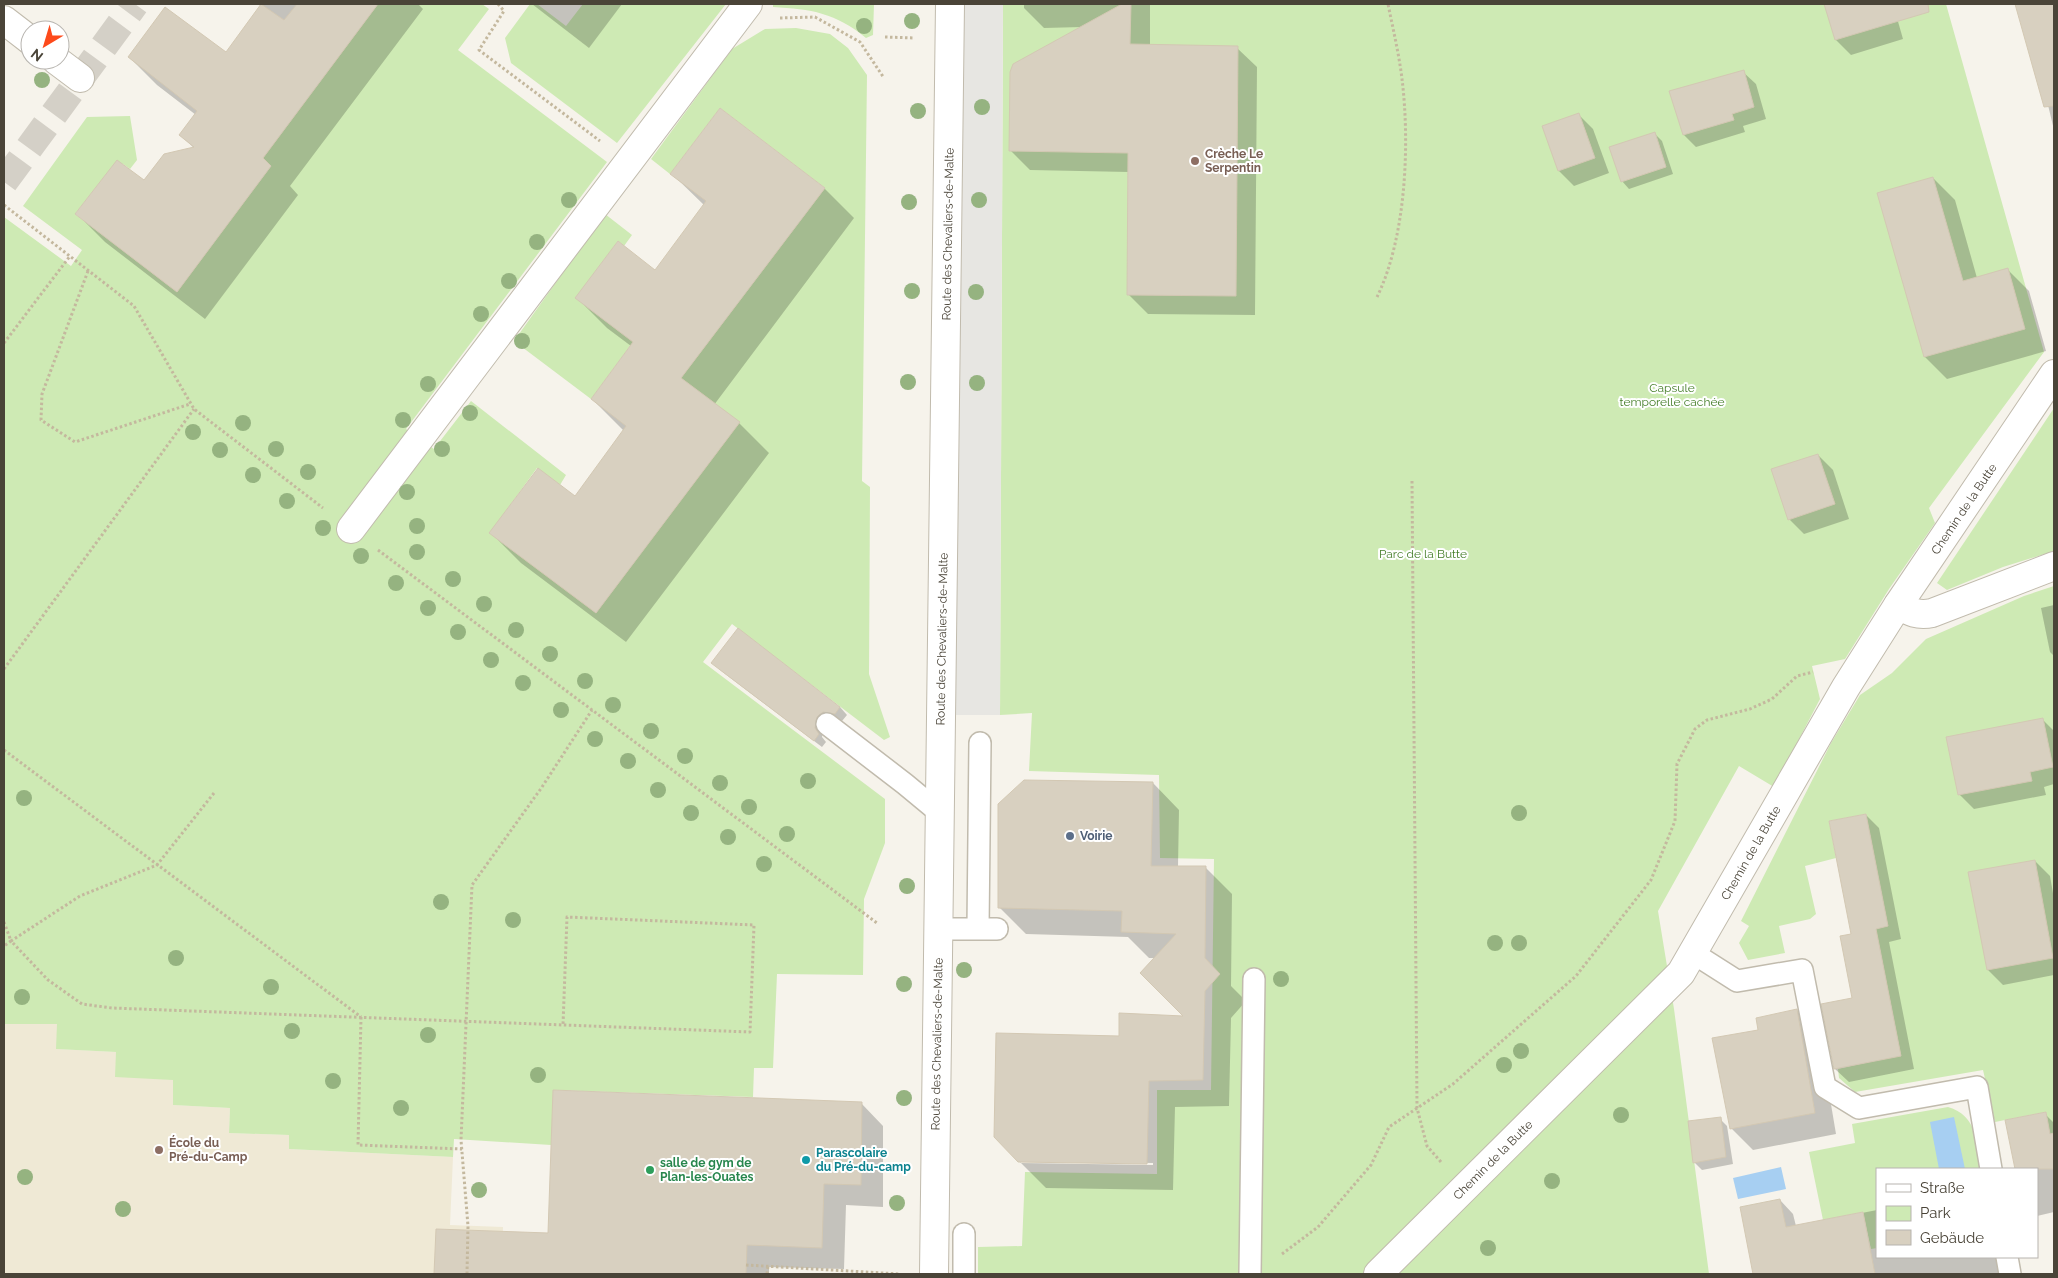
<svg xmlns="http://www.w3.org/2000/svg" width="2058" height="1278" viewBox="0 0 2058 1278" font-family="Raleway,sans-serif">
<style>
.education{fill:#efe9d5}
.green{fill:#ceeab4}
.parking{fill:#e7e6e2}
.water{fill:#a7cff2}
.shadow{fill:#0003}
.building{fill:#d8d0c0;stroke:#d3c8b3}
.lines{fill:none;stroke-linecap:round;stroke-linejoin:round}
.street-tunnel{stroke:#d4d0c7;stroke-width:28;stroke-dasharray:28 14;stroke-linecap:butt}
.lane-casing{stroke:#c1bbad;stroke-width:24}
.street-casing{stroke:#c1bbad;stroke-width:30}
.path{stroke:#c4b89e;stroke-width:3;stroke-dasharray:2.5 2.5;stroke-linecap:butt}
.lane{stroke:#fff;stroke-width:21}
.street{stroke:#fff;stroke-width:28}
.tree{fill:#95b380}
.education-dot{fill:#8d6e63;stroke:#fff;stroke-width:2}
.service-dot{fill:#5c6f8a;stroke:#fff;stroke-width:2}
.culture-dot{fill:#0f9aa8;stroke:#fff;stroke-width:2}
.leisure-dot{fill:#2e9e5b;stroke:#fff;stroke-width:2}
.labels{text-anchor:middle;stroke-width:4;stroke-linejoin:round;paint-order:stroke}
.education-label{font-size:12px;font-weight:bold;fill:#785e54;stroke:#fff;text-anchor:start}
.street-label{font-size:12px;fill:#4a4438;stroke:#fff}
.park-label{font-size:12px;fill:#457e29;stroke:#fff}
.service-label{font-size:12px;font-weight:bold;fill:#4e5e75;stroke:#fff;text-anchor:start}
.culture-label{font-size:12px;font-weight:bold;fill:#0d838f;stroke:#fff;text-anchor:start}
.leisure-label{font-size:12px;font-weight:bold;fill:#27864d;stroke:#fff;text-anchor:start}
</style>
<rect width="100%" height="100%" fill="#f6f3eb"/>
<!-- education -->
<path class="education" d="M4 1024H57V1049L116 1052 173 1080V1105L230 1108 229 1133 290 1135 289 1149 453 1157 450 1225 503 1227 502 1274H4Z"/>
<!-- green -->
<g class="green">
<path d="M378 4H482L489 9 458 50 607 162 406 429 434 449 471 401 566 475 560 485 537 468 490 533 596 613 739 423 681 378 825 188 720 108 670 174 651 159 732 49 765 29 796 28 830 34 848 48 867 75 862 481 870 487 869 674 890 737 884 740 732 624 703 662 885 799V843L864 899 863 975 777 974 773 1068H754L753 1097 554 1090 551 1145 454 1139 453 1157 289 1149V1135L229 1133 230 1108 173 1105V1080L115 1077 116 1052 56 1049 57 1024H4V217L71 266 82 250 23 206 87 117 130 116 137 160 130 169 123 164 112 167 75 214 177 292 271 166 263 158Z"/>
<path d="M530 4H537L566 26 583 4H726L617 143 511 63 505 38Z"/>
<path d="M773 4H874L873 35 866 38C836 13 811 9 773 7Z"/>
<path d="M1003 4H1946L2044 352 1929 508 1935 523 1889 589 1845 659 1812 666 1820 699 1774 787 1739 766 1658 911 1674 1009 1709 1274H978V1247L1022 1246 1025 1172 1157 1174V1090H1211L1214 859 1160 858 1159 775 1029 771 1032 713 1000 715Z"/>
<path d="M605 214 632 235 624 246 618 241 576 298 616 329 629 328 633 342 591 399 514 341Z"/>
<path d="M2054 408V551L2003 567 1947 590 1937 583Z"/>
<path d="M2054 586V1133L2050 1134 2046 1112 1995 1122 1983 1070 1855 1092 1839 1078 1838 1069 1901 1055 1876 929 1888 926 1866 814 1829 821 1836 858 1805 866 1816 914 1810 919 1779 926 1785 953 1748 960 1739 943 1749 926 1741 921 1831 743 1860 695 1892 673 1926 639 2024 596Z"/>
<path d="M1948 1107C1977 1115 1977 1143 1982 1169H1877V1248L1871 1249 1863 1212 1823 1220 1809 1152 1855 1143 1852 1124Z"/>
</g>
<!-- parking -->
<path class="parking" d="M949 4H1003L1000 715H948Z"/>
<!-- water -->
<g class="water">
<path d="M1954 1117 1965 1169H1939L1930 1122Z"/>
<path d="M1781 1167 1786 1189 1738 1199 1733 1178Z"/>
</g>
<!-- shadow -->
<g class="shadow">
<path d="M263 4H418L423 9 290 186 298 195 205 319 105 242 77 214 144 182 194 148 180 135 196 115 157 85 129 57 226 54Z"/>
<path d="M532 4H622L589 48Z"/>
<path d="M1024 4H1150V46L1237 48 1257 67 1255 315 1148 314 1129 295V172L1030 170 1010 150 1082 27 1044 28 1024 8Z"/>
<path d="M1826 4H1893L1903 39 1851 55 1836 40Z"/>
<path d="M2016 4H2054V130L2047 101Z"/>
<path d="M1743 72 1756 84 1766 119 1743 126 1745 132 1696 147 1684 135Z"/>
<path d="M1578 114 1593 129 1609 173 1574 186 1559 171 1544 127Z"/>
<path d="M1654 133 1662 141 1673 174 1629 189 1622 181Z"/>
<path d="M672 174 824 188 854 218 714 405 739 423 769 453 626 642 521 563 491 533 575 498 624 431 592 399 631 346 607 328 577 298 656 272 704 205Z"/>
<path d="M1933 178 1955 200 1977 278 2007 269 2029 291 2046 351 1947 379 1925 357Z"/>
<path d="M1818 455 1833 470 1849 519 1804 534 1789 519Z"/>
<path d="M2054 605V656L2050 652 2041 608Z"/>
<path d="M720 670 840 707 847 715 842 721 830 719 824 724 822 737 826 742 822 747Z"/>
<path d="M2042 719 2054 731V784L2044 787 2046 795 1974 809 1959 794Z"/>
<path d="M1153 783 1179 810 1178 867 1206 868 1232 894 1231 986 1246 1001 1231 1018 1229 1106 1175 1107 1173 1190 1046 1188 1021 1163 1153 1165V1163L1021 1161V1163L996 1136 1120 1037 1186 1017 1156 958H1149L1128 937 1026 934 999 907Z"/>
<path d="M1866 815 1879 828 1901 939 1889 942 1914 1069 1849 1082 1835 1069 1853 999V935Z"/>
<path d="M2035 861 2050 876 2054 899V975L2003 985 1988 970Z"/>
<path d="M1797 1011 1819 1033 1836 1134 1753 1150 1731 1128 1760 1031Z"/>
<path d="M861 1103 883 1126V1207L846 1205 844 1269 769 1267V1274H435L437 1230 550 1235Z"/>
<path d="M2045 1114 2054 1123V1212L2037 1216V1169H2016L2007 1121Z"/>
<path d="M1720 1119 1727 1126 1733 1164 1702 1170 1695 1163 1689 1122Z"/>
<path d="M1780 1200 1793 1214 1796 1226 1877 1210V1257H2001L2005 1274H1754L1742 1208Z"/>
</g>
<!-- building -->
<g class="building">
<path d="M261 4 284 20 297 4H378L263 158 271 166 177 292 75 214 117 160 144 180 164 154 194 147 179 135 197 111 128 57 165 7 226 52Z"/>
<path d="M1122 4H1131L1130 44 1238 46 1236 296 1127 295 1128 153 1009 151 1010 72 1013 64Z"/>
<path d="M1824 4H1928L1929 12 1835 40Z"/>
<path d="M2015 4H2054V106L2044 107Z"/>
<path d="M1744 70 1754 107 1732 114 1734 120 1683 135 1669 91Z"/>
<path d="M720 108 825 188 681 378 740 422 596 613 489 533 538 468 575 496 626 426 591 399 633 342 575 298 618 241 655 270 706 201 670 174Z"/>
<path d="M1579 113 1595 158 1558 171 1542 126Z"/>
<path d="M1655 132 1666 167 1621 182 1609 147Z"/>
<path d="M1933 177 1963 281 2008 268 2025 329 1924 357 1877 193Z"/>
<path d="M1818 454 1835 504 1788 520 1771 469Z"/>
<path d="M738 628 840 707 835 714 823 712 817 717 815 728 819 734 814 741 711 663Z"/>
<path d="M2043 718 2053 767 2030 772 2032 781 1958 795 1946 737Z"/>
<path d="M1024 780 1153 782 1151 866H1206L1205 958 1220 974 1205 991 1203 1080 1149 1081 1147 1164 1018 1162 994 1137 996 1033 1119 1036V1013L1183 1016 1140 973 1176 934 1121 932 1122 911 998 908V804Z"/>
<path d="M1866 814 1888 926 1876 929 1901 1056 1834 1069 1821 1004 1852 998 1840 936 1851 934 1829 821Z"/>
<path d="M2035 860 2053 958 1987 970 1968 872Z"/>
<path d="M1797 1009 1815 1113 1730 1129 1712 1038 1758 1030 1756 1018Z"/>
<path d="M553 1090 862 1102 861 1185 824 1184 822 1248 747 1245 746 1274H434L436 1229 548 1233Z"/>
<path d="M2046 1112 2050 1134 2054 1133V1169H2015L2005 1120Z"/>
<path d="M1721 1117 1726 1157 1693 1163 1688 1121Z"/>
<path d="M1780 1199 1786 1227 1863 1212 1875 1274H1753L1740 1207Z"/>
</g>
<g class="lines">
<!-- street-tunnel -->
<path class="street-tunnel" d="M4 182 135 4"/>
<defs>
<g id="lane">
<path d="M827 724 905 784 940 813"/>
<path d="M978 928 980 743"/>
<path d="M938 929H997"/>
<path d="M1693 953 1737 981 1802 970 1825 1087 1859 1108 1977 1087 1991 1169"/>
<path d="M964 1234V1274"/>
<path d="M2007 1257 2010 1274"/>
<path d="M1250 1274 1254 979"/>
</g>
<g id="street">
<path d="M4 20 30 40"/>
<path d="M56 60 80 78"/>
<path d="M351 529 748 4"/>
<path d="M1898 605C1910 612 1918 616 1932 613L2054 566"/>
<path d="M934 1274 950 4"/>
<path d="M1378 1274 1681 973 1846 687 1898 605 2054 374"/>
</g>
</defs>
<!-- lane casing -->
<use href="#lane" class="lane-casing"/>
<!-- street casing -->
<use href="#street" class="street-casing"/>
<!-- path -->
<g class="path">
<path d="M498 4 504 11 479 50 600 141"/>
<path d="M780 18 815 17 860 42 884 78"/>
<path d="M885 37 915 38"/>
<path d="M4 205 134 306 194 409 323 508"/>
<path d="M88 271 42 394 41 420 75 442 190 404"/>
<path d="M1377 297C1406 238 1410 144 1402 79 1399 54 1393 29 1388 4"/>
<path d="M4 343 70 256"/>
<path d="M1412 481 1417 1108 1427 1146 1441 1162"/>
<path d="M378 550 877 923"/>
<path d="M4 669 194 409"/>
<path d="M4 750 361 1017"/>
<path d="M214 793 157 865 80 896 11 941 48 980 82 1004 112 1008 750 1032 754 925 567 917 563 1025"/>
<path d="M4 922 11 941 4 946"/>
<path d="M361 1017 358 1145 462 1149"/>
<path d="M1282 1254 1318 1227 1371 1165 1389 1127 1453 1084 1576 976 1651 880 1675 821 1677 764 1695 729 1707 720 1750 709 1772 699 1797 676 1813 672"/>
<path d="M746 1265 900 1274"/>
<path d="M467 1274 468 1226 461 1140 472 885 542 787 592 710"/>
<path d="M767 1274 768 1266"/>
</g>
<!-- lane -->
<use href="#lane" class="lane"/>
<!-- street -->
<use href="#street" class="street"/>
</g>
<!-- trees -->
<g class="tree">
<circle cx="912" cy="21" r="8"/>
<circle cx="864" cy="26" r="8"/>
<circle cx="42" cy="80" r="8"/>
<circle cx="982" cy="107" r="8"/>
<circle cx="918" cy="111" r="8"/>
<circle cx="569" cy="200" r="8"/>
<circle cx="979" cy="200" r="8"/>
<circle cx="909" cy="202" r="8"/>
<circle cx="537" cy="242" r="8"/>
<circle cx="509" cy="281" r="8"/>
<circle cx="912" cy="291" r="8"/>
<circle cx="976" cy="292" r="8"/>
<circle cx="481" cy="314" r="8"/>
<circle cx="522" cy="341" r="8"/>
<circle cx="908" cy="382" r="8"/>
<circle cx="977" cy="383" r="8"/>
<circle cx="428" cy="384" r="8"/>
<circle cx="470" cy="413" r="8"/>
<circle cx="403" cy="420" r="8"/>
<circle cx="243" cy="423" r="8"/>
<circle cx="193" cy="432" r="8"/>
<circle cx="276" cy="449" r="8"/>
<circle cx="442" cy="449" r="8"/>
<circle cx="220" cy="450" r="8"/>
<circle cx="308" cy="472" r="8"/>
<circle cx="253" cy="475" r="8"/>
<circle cx="407" cy="492" r="8"/>
<circle cx="287" cy="501" r="8"/>
<circle cx="417" cy="526" r="8"/>
<circle cx="323" cy="528" r="8"/>
<circle cx="417" cy="552" r="8"/>
<circle cx="361" cy="556" r="8"/>
<circle cx="453" cy="579" r="8"/>
<circle cx="396" cy="583" r="8"/>
<circle cx="484" cy="604" r="8"/>
<circle cx="428" cy="608" r="8"/>
<circle cx="516" cy="630" r="8"/>
<circle cx="458" cy="632" r="8"/>
<circle cx="550" cy="654" r="8"/>
<circle cx="491" cy="660" r="8"/>
<circle cx="585" cy="681" r="8"/>
<circle cx="523" cy="683" r="8"/>
<circle cx="613" cy="705" r="8"/>
<circle cx="561" cy="710" r="8"/>
<circle cx="651" cy="731" r="8"/>
<circle cx="595" cy="739" r="8"/>
<circle cx="685" cy="756" r="8"/>
<circle cx="628" cy="761" r="8"/>
<circle cx="808" cy="781" r="8"/>
<circle cx="720" cy="783" r="8"/>
<circle cx="658" cy="790" r="8"/>
<circle cx="24" cy="798" r="8"/>
<circle cx="749" cy="807" r="8"/>
<circle cx="691" cy="813" r="8"/>
<circle cx="1519" cy="813" r="8"/>
<circle cx="787" cy="834" r="8"/>
<circle cx="728" cy="837" r="8"/>
<circle cx="764" cy="864" r="8"/>
<circle cx="907" cy="886" r="8"/>
<circle cx="441" cy="902" r="8"/>
<circle cx="513" cy="920" r="8"/>
<circle cx="1495" cy="943" r="8"/>
<circle cx="1519" cy="943" r="8"/>
<circle cx="176" cy="958" r="8"/>
<circle cx="964" cy="970" r="8"/>
<circle cx="1281" cy="979" r="8"/>
<circle cx="904" cy="984" r="8"/>
<circle cx="271" cy="987" r="8"/>
<circle cx="22" cy="997" r="8"/>
<circle cx="292" cy="1031" r="8"/>
<circle cx="428" cy="1035" r="8"/>
<circle cx="1521" cy="1051" r="8"/>
<circle cx="1504" cy="1065" r="8"/>
<circle cx="538" cy="1075" r="8"/>
<circle cx="333" cy="1081" r="8"/>
<circle cx="904" cy="1098" r="8"/>
<circle cx="401" cy="1108" r="8"/>
<circle cx="1621" cy="1115" r="8"/>
<circle cx="25" cy="1177" r="8"/>
<circle cx="1552" cy="1181" r="8"/>
<circle cx="479" cy="1190" r="8"/>
<circle cx="897" cy="1203" r="8"/>
<circle cx="123" cy="1209" r="8"/>
<circle cx="1488" cy="1248" r="8"/>
</g>
<!-- markers -->
<g class="education-dot">
<circle cx="1195" cy="161" r="5"/>
<circle cx="159" cy="1150" r="5"/>
</g>
<circle class="service-dot" cx="1070" cy="836" r="5"/>
<circle class="culture-dot" cx="806" cy="1160" r="5"/>
<circle class="leisure-dot" cx="650" cy="1170" r="5"/>
<g class="labels">
<!-- education labels -->
<g class="education-label">
<text x="1205" y="158">Crèche Le<tspan x="1205" dy="14">Serpentin</tspan></text>
<text x="169" y="1147">École du<tspan x="169" dy="14">Pré-du-Camp</tspan></text>
</g>
<!-- street labels -->
<g class="street-label">
<text transform="translate(948 234) rotate(-89)" y="4">Route des Chevaliers-de-Malte</text>
<text transform="translate(1964 509) rotate(-56)" y="4">Chemin de la Butte</text>
<text transform="translate(942 639) rotate(-89)" y="4">Route des Chevaliers-de-Malte</text>
<text transform="translate(1751 853) rotate(-60)" y="4">Chemin de la Butte</text>
<text transform="translate(937 1044) rotate(-89)" y="4">Route des Chevaliers-de-Malte</text>
<text transform="translate(1493 1160) rotate(-45)" y="4">Chemin de la Butte</text>
</g>
<!-- park labels -->
<g class="park-label">
<text x="1672" y="392">Capsule<tspan x="1672" dy="14">temporelle cachée</tspan></text>
<text x="1423" y="558">Parc de la Butte</text>
</g>
<!-- service labels -->
<g class="service-label">
<text x="1080" y="840">Voirie</text>
</g>
<!-- culture labels -->
<g class="culture-label">
<text x="816" y="1157">Parascolaire<tspan x="816" dy="14">du Pré-du-camp</tspan></text>
</g>
<!-- leisure labels -->
<g class="leisure-label">
<text x="660" y="1167">salle de gym de<tspan x="660" dy="14">Plan-les-Ouates</tspan></text>
</g>
</g>
<!-- border -->
<rect width="2058" height="1278" fill="none" stroke="#4a4438" stroke-width="10"/>
<!-- legend -->
<rect x="1876" y="1168" width="162" height="90" fill="#ffffff" stroke="#b7b4af"/>
<rect x="1886" y="1184" width="25" height="8" fill="#ffffff" stroke="#b7b4af"/>
<text x="1920" y="1193" font-size="15" fill="#4a4438">Straße</text>
<rect x="1886" y="1206" width="25" height="15" fill="#ceeab4" stroke="#b7b4af"/>
<text x="1920" y="1218" font-size="15" fill="#4a4438">Park</text>
<rect x="1886" y="1230" width="25" height="15" fill="#d8d0c0" stroke="#b7b4af"/>
<text x="1920" y="1243" font-size="15" fill="#4a4438">Gebäude</text>
<!-- north arrow -->
<g transform="translate(45 45) rotate(218)"><circle r="24" fill="#ffffff" stroke="#b7b4af"/>
<path d="M0-4L9 19L0 12L-9 19Z" fill="#fd4a1b"/>
<text y="-8" font-size="14" font-weight="bold" text-anchor="middle" fill="#4a4438">N</text>
</g>
</svg>
